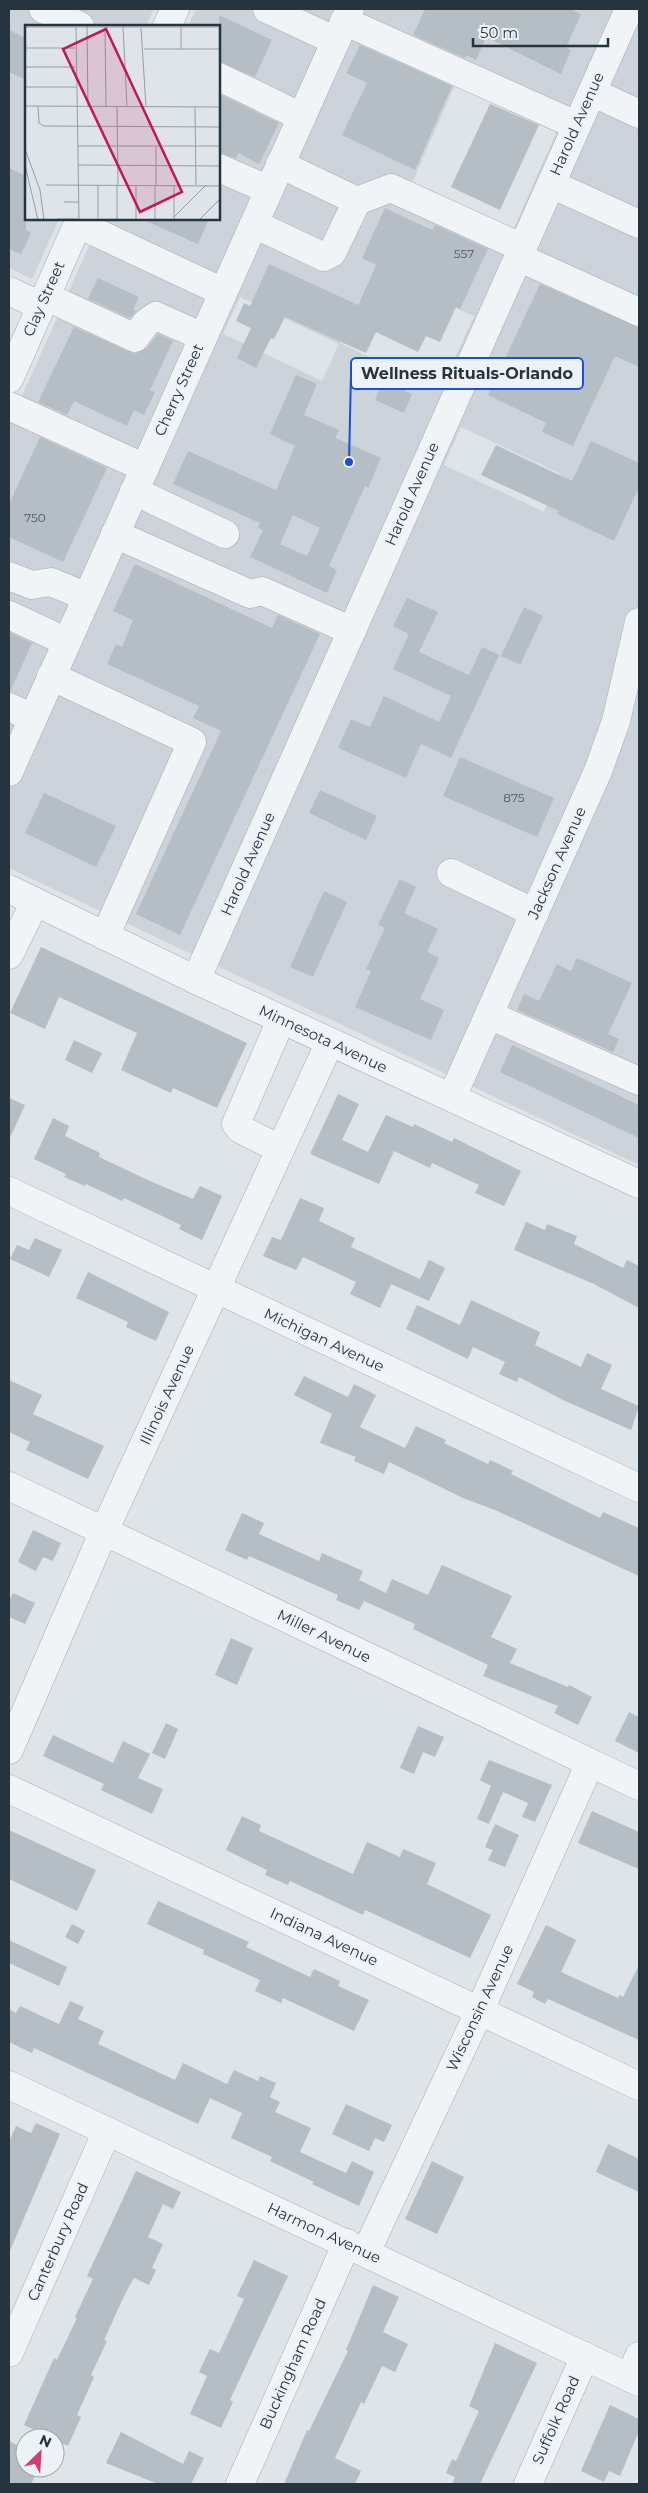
<svg xmlns="http://www.w3.org/2000/svg" width="648" height="2493" viewBox="0 0 648 2493" font-family="Montserrat,sans-serif">
<style>
.built{fill:#ccd3da;fill-rule:evenodd}
.building{fill:#b5bec5;fill-rule:evenodd}
.lines{fill:none;stroke-linecap:round;stroke-linejoin:round}
.minor-casing{stroke:#a3acb2;stroke-width:29}
.minor{stroke:#f1f4f6;stroke-width:28}
.labels{text-anchor:middle;stroke-width:5;stroke-linejoin:round;paint-order:stroke}
.number-label{font-size:12px;fill:#4a5661}
.street-label{font-size:15px;fill:#263440;stroke:#edf2f6}
.inset-road{fill:none;stroke:#949ea5;stroke-width:1}
.view{fill:#c2185b;fill-opacity:0.15;stroke:#c2185b;stroke-width:2.5}
.inset-edge{fill:none;stroke:#263440;stroke-width:2.5}
.leader{fill:none;stroke:#1d4ed8;stroke-width:2}
.callout-dot{fill:#1d4ed8;stroke:#edf2f6;stroke-width:2}
.callout{fill:#edf2f6;stroke:#1d4ed8;stroke-width:2}
.callout-label{font-size:16px;text-anchor:middle;font-weight:bold;fill:#263440}
</style>
<rect width="100%" height="100%" fill="#dee4e8"/>
<!-- built -->
<g class="built">
<path d="M9 9H154L146 26H26V219H59L32 279 9 268Z"/>
<path d="M196 9H635L639 11V1165L9 868V425L101 219H219V26H188ZM458 78 559 126 509 239 408 192ZM373 271 474 316 440 391 340 343ZM240 297 339 344 322 381 223 334ZM461 427 561 474 544 512 444 465Z"/>
</g>
<!-- building -->
<g class="building">
<path d="M425 9H569L581 14 566 48 571 50 561 74 486 37 476 60 466 55 465 58 413 35Z"/>
<path d="M219 15 272 40 255 77 219 62Z"/>
<path d="M9 30 26 38V80L9 72Z"/>
<path d="M360 45 452 86 415 170 342 135 367 83 346 73Z"/>
<path d="M219 94 279 123 259 164 238 153 236 158 219 153Z"/>
<path d="M490 104 539 125 500 210 451 187Z"/>
<path d="M9 168 26 176V230L31 233 21 254 9 249Z"/>
<path d="M385 208 432 230 435 225 488 249 460 309 456 307 440 342 426 336 418 352 376 332 366 353 285 317 274 339 271 338 256 368 237 358 251 328 236 321 244 303 250 306 269 264 358 305 376 265 362 258Z"/>
<path d="M141 219H209L198 244Z"/>
<path d="M98 278 139 297 133 310 136 311 130 318 88 299Z"/>
<path d="M540 284 639 327V367L615 356 573 446 542 432 546 423 488 395Z"/>
<path d="M74 327 135 354 147 348 158 334 173 341 150 390 155 392 144 415 134 410 127 426 74 401 67 415 38 402Z"/>
<path d="M296 375 317 384 304 415 339 430 335 438 381 458 368 488 365 486 329 566 337 570 327 593 250 557 263 530 258 528 260 523 173 484 188 451 276 490 295 446 270 434ZM293 515 320 528 307 556 280 544Z"/>
<path d="M383 381 412 394 404 413 375 400Z"/>
<path d="M40 437 107 468 63 562 9 537V504Z"/>
<path d="M591 441 639 463V487L614 541 557 514 559 511 481 475 496 445 572 481Z"/>
<path d="M135 564 272 628 278 615 320 634 180 935 136 914 221 731 193 718 199 706 107 664 116 644 122 647 133 620 113 611Z"/>
<path d="M407 598 438 612 419 652 469 675 482 647 499 655 451 758 421 744 406 778 338 748 351 719 370 727 384 696 439 722 451 696 393 669 409 634 393 626Z"/>
<path d="M524 607 543 616 520 665 501 656Z"/>
<path d="M9 632 32 643 10 692H9Z"/>
<path d="M460 757 554 798 537 837 443 796Z"/>
<path d="M320 790 377 816 366 840 309 813Z"/>
<path d="M44 793 116 826 96 867 25 833Z"/>
<path d="M400 879 416 887 404 913 438 929 427 952 439 958 420 999 444 1010 431 1040 355 1007 371 971 366 969 385 928 378 925Z"/>
<path d="M324 891 347 902 313 977 290 967Z"/>
<path d="M41 947 247 1043 217 1108 173 1088 171 1093 121 1070 137 1033 59 997 45 1029 10 1013Z"/>
<path d="M577 958 632 983 608 1034 619 1039 613 1052 517 1010 524 994 539 1001 557 964 571 971Z"/>
<path d="M74 1040 102 1053 92 1073 65 1060Z"/>
<path d="M512 1045 639 1105V1138L500 1072Z"/>
<path d="M338 1094 359 1104 342 1140 368 1152 386 1115 413 1127 414 1124 452 1142 454 1138 521 1171 504 1206 475 1193 479 1185 432 1163 430 1168 394 1151 379 1184 310 1154Z"/>
<path d="M9 1098 25 1105 9 1140Z"/>
<path d="M53 1118 69 1126 65 1136 100 1153 99 1157 152 1182 193 1199 200 1186 222 1196 202 1240 179 1229 181 1225 124 1198 122 1201 86 1184 85 1186 64 1177 66 1174 34 1159Z"/>
<path d="M300 1198 324 1208 319 1221 355 1238 351 1247 420 1279 429 1260 445 1268 429 1301 391 1284 380 1308 350 1294 356 1282 303 1257 296 1270 263 1256 272 1237 281 1240Z"/>
<path d="M526 1222 545 1230 547 1224 577 1236 574 1244 623 1268 627 1260 639 1266V1308L594 1284 514 1250Z"/>
<path d="M35 1238 62 1250 49 1277 10 1259 17 1245 29 1250Z"/>
<path d="M88 1272 169 1312 156 1341 126 1327 128 1322 76 1298Z"/>
<path d="M471 1300 540 1332 535 1345 581 1367 587 1353 612 1365 601 1389 639 1406 631 1430 565 1401 519 1377 517 1382 499 1374 505 1362 473 1347 468 1359 406 1329 417 1305 460 1325Z"/>
<path d="M304 1376 348 1397 354 1384 376 1395 360 1427 405 1448 416 1426 446 1440 444 1443 488 1464 490 1460 513 1471 511 1474 600 1518 603 1512 639 1528V1576L495 1510 463 1498 389 1462 384 1474 354 1461 356 1457 320 1443 332 1414 294 1395Z"/>
<path d="M9 1380 42 1395 33 1414 104 1446 88 1479 26 1450 30 1442 9 1432Z"/>
<path d="M242 1513 264 1523 259 1534 319 1561 322 1553 363 1571 359 1580 386 1593 392 1579 428 1595 442 1565 512 1596 491 1637 517 1649 510 1663 568 1687 569 1685 592 1697 578 1725 554 1713 558 1706 483 1676 488 1665 413 1629 415 1624 364 1601 359 1610 336 1600 338 1595 249 1556 247 1560 225 1550Z"/>
<path d="M33 1530 61 1543 53 1561 43 1557 36 1571 18 1562Z"/>
<path d="M13 1593 35 1603 25 1624 9 1617V1601Z"/>
<path d="M231 1638 253 1648 237 1685 215 1675Z"/>
<path d="M629 1712 639 1717V1753L615 1741Z"/>
<path d="M166 1723 178 1729 165 1759 152 1753Z"/>
<path d="M418 1726 444 1737 435 1757 423 1752 414 1774 400 1768Z"/>
<path d="M53 1735 113 1763 123 1741 150 1754 138 1778 163 1789 152 1814 101 1790 104 1784 43 1756Z"/>
<path d="M489 1760 552 1785 535 1822 522 1817 528 1803 503 1792 489 1824 477 1819 491 1786 480 1780Z"/>
<path d="M592 1811 639 1832V1869L578 1843Z"/>
<path d="M242 1816 261 1825 259 1831 353 1874 367 1842 400 1857 403 1849 436 1863 427 1884 491 1915 470 1958 365 1910 363 1915 290 1881 288 1885 265 1875 267 1870 226 1850Z"/>
<path d="M495 1824 519 1835 505 1867 488 1860 493 1850 485 1847Z"/>
<path d="M9 1830 96 1870 77 1911 9 1879Z"/>
<path d="M158 1901 249 1942 246 1947 310 1977 314 1969 340 1981 338 1986 369 2000 354 2031 283 1998 281 2003 255 1991 260 1980 203 1954 204 1950 147 1924Z"/>
<path d="M72 1924 85 1931 78 1944 65 1937Z"/>
<path d="M546 1925 576 1940 561 1972 618 1998 619 1995 623 1997 639 1965V2040L548 1999 545 2004 532 1997 534 1992 517 1984Z"/>
<path d="M9 1940 67 1967 59 1986 9 1963Z"/>
<path d="M70 2001 84 2007 78 2019 104 2031 98 2044 175 2080 183 2063 227 2084 234 2070 258 2081 260 2076 276 2083 270 2097 280 2102 275 2112 311 2128 300 2152 346 2173 352 2161 374 2172 359 2206 312 2184 314 2182 270 2161 272 2157 231 2138 242 2113 210 2098 198 2124 34 2048 32 2053 9 2042V2009L16 2013 20 2006 59 2024Z"/>
<path d="M346 2104 392 2125 384 2142 375 2138 369 2151 332 2134Z"/>
<path d="M36 2123 60 2134 9 2253V2142L16 2126 31 2133Z"/>
<path d="M608 2144 639 2159V2192L596 2172Z"/>
<path d="M432 2161 464 2177 437 2234 405 2219Z"/>
<path d="M136 2171 181 2192 173 2209 163 2204 148 2237 163 2244 152 2268 156 2270 149 2285 134 2278 125 2294 104 2340 107 2341 91 2375 94 2377 77 2415 81 2417 68 2446 24 2425 54 2358 57 2360 77 2318 75 2317 93 2279 87 2276Z"/>
<path d="M254 2260 288 2276 230 2400 233 2402 221 2428 190 2414 207 2376 199 2372 210 2349 219 2353 244 2299 237 2296Z"/>
<path d="M373 2285 399 2297 383 2332 408 2344 395 2372 382 2366 364 2404 361 2402 335 2458 361 2471 355 2484H284L307 2430 309 2431 348 2351 346 2350Z"/>
<path d="M495 2343 537 2363 480 2484H452L455 2477 446 2473 452 2459 456 2461 479 2411 469 2406Z"/>
<path d="M610 2405 639 2419V2431L620 2476 609 2471 604 2482 581 2471Z"/>
<path d="M121 2432 183 2464 189 2451 204 2458 191 2484H158L106 2463Z"/>
<path d="M9 2441 25 2449V2468H39L31 2484H9Z"/>
</g>
<g class="lines">
<defs>
<g id="minor">
<path d="M43 9 80 26"/>
<path d="M267 9 336 41"/>
<path d="M344 21 576 125"/>
<path d="M167 26 175 9"/>
<path d="M219 77 302 117"/>
<path d="M592 92 639 114"/>
<path d="M280 164 357 201 391 188 523 248"/>
<path d="M219 168 269 190"/>
<path d="M551 184 639 224"/>
<path d="M78 224 223 292"/>
<path d="M254 224 324 257 332 253 357 201"/>
<path d="M518 257 639 312"/>
<path d="M9 291 41 306"/>
<path d="M45 296 135 338 146 323 156 316 203 337"/>
<path d="M9 379 80 219"/>
<path d="M9 406 145 468"/>
<path d="M134 491 225 534"/>
<path d="M115 534 250 594 262 591 352 631"/>
<path d="M9 576 32 585 51 582 87 597"/>
<path d="M9 615 67 642"/>
<path d="M51 676 192 742 105 936"/>
<path d="M9 707 33 718"/>
<path d="M9 772 350 9"/>
<path d="M451 873 535 913"/>
<path d="M9 889 196 980 639 1184"/>
<path d="M9 955 35 902"/>
<path d="M196 980 629 9"/>
<path d="M489 1015 639 1081"/>
<path d="M452 1097 598 771 616 721 639 622"/>
<path d="M280 1149 240 1129 236 1124 281 1020"/>
<path d="M9 1191 639 1488"/>
<path d="M9 1486 639 1786"/>
<path d="M9 1750 104 1531 330 1042"/>
<path d="M9 1789 639 2086"/>
<path d="M9 2085 639 2382"/>
<path d="M366 2252 480 2010 590 1763"/>
<path d="M9 2353 107 2131"/>
<path d="M630 2378 639 2356"/>
<path d="M240 2484 347 2243"/>
<path d="M528 2484 585 2356"/>
</g>
</defs>
<!-- minor casing -->
<use href="#minor" class="minor-casing"/>
<!-- minor -->
<use href="#minor" class="minor"/>
</g>
<g class="labels">
<!-- number labels -->
<g class="number-label">
<text x="464" y="258">557</text>
<text x="35" y="522">750</text>
<text x="514" y="802">875</text>
</g>
<!-- street labels -->
<g class="street-label">
<text transform="translate(577 124) rotate(-66)" y="5">Harold Avenue</text>
<text transform="translate(44 299) rotate(-66)" y="5">Clay Street</text>
<text transform="translate(179 390) rotate(-66)" y="5">Cherry Street</text>
<text transform="translate(412 494) rotate(-66)" y="5">Harold Avenue</text>
<text transform="translate(557 863) rotate(-66)" y="5">Jackson Avenue</text>
<text transform="translate(248 864) rotate(-66)" y="5">Harold Avenue</text>
<text transform="translate(323 1039) rotate(25)" y="5">Minnesota Avenue</text>
<text transform="translate(324 1340) rotate(25)" y="5">Michigan Avenue</text>
<text transform="translate(167 1395) rotate(-65)" y="5">Illinois Avenue</text>
<text transform="translate(324 1636) rotate(26)" y="5">Miller Avenue</text>
<text transform="translate(324 1937) rotate(25)" y="5">Indiana Avenue</text>
<text transform="translate(480 2008) rotate(-65)" y="5">Wisconsin Avenue</text>
<text transform="translate(324 2233) rotate(25)" y="5">Harmon Avenue</text>
<text transform="translate(58 2242) rotate(-66)" y="5">Canterbury Road</text>
<text transform="translate(293 2364) rotate(-66)" y="5">Buckingham Road</text>
<text transform="translate(556 2420) rotate(-66)" y="5">Suffolk Road</text>
</g>
</g>
<!-- overview -->
<g transform="translate(25 25)">
<rect width="195" height="195" fill="#dee4e8"/>
<path class="inset-road" d="M62 1 63 82M0 2H195M51 2 54 195M80 2 81 82M98 2 102 82M116 3 121 82M0 23H50M119 24H195M156 24V1M0 42H50M0 62H51M0 81 195 82M13 81 14 98 19 101 195 102M92 82 93 160M170 82 171 160M53 121H195M131 121V160M0 124 15 165 19 195M0 140 13 195M53 140 195 141M21 160 195 161M73 160V195M92 160V195M111 160V195M130 160V195M149 160V195M39 177H54M149 192 181 160M32 194H54M174 195 195 174"/>
<path class="view" d="M81 4 157 167 115 187 38 24Z"/>
<rect width="195" height="195" class="inset-edge"/>
</g>
<!-- callouts -->
<path class="leader" d="M349 462L351 373"/>
<circle class="callout-dot" cx="349" cy="462" r="5"/>
<rect class="callout" x="351" y="358" width="232" height="31" rx="5"/>
<g class="callout-label">
<text x="467" y="379">Wellness Rituals-Orlando</text>
</g>
<!-- border -->
<rect width="648" height="2493" fill="none" stroke="#263440" stroke-width="20"/>
<!-- north arrow -->
<g transform="translate(40 2453) rotate(25)"><circle r="24" fill="#edf2f6" stroke="#9da6ad"/>
<path d="M0-4L9 19L0 12L-9 19Z" fill="#d43c6d"/>
<text y="-8" font-size="14" font-weight="bold" text-anchor="middle" fill="#263440">N</text>
</g>
<!-- scale -->
<path d="M473 38v8h135v-8" fill="none" stroke="#263440" stroke-width="2.5"/>
<text x="480" y="38" font-size="15" fill="#263440" stroke="#edf2f6" stroke-width="4" paint-order="stroke">50 m</text>
</svg>
